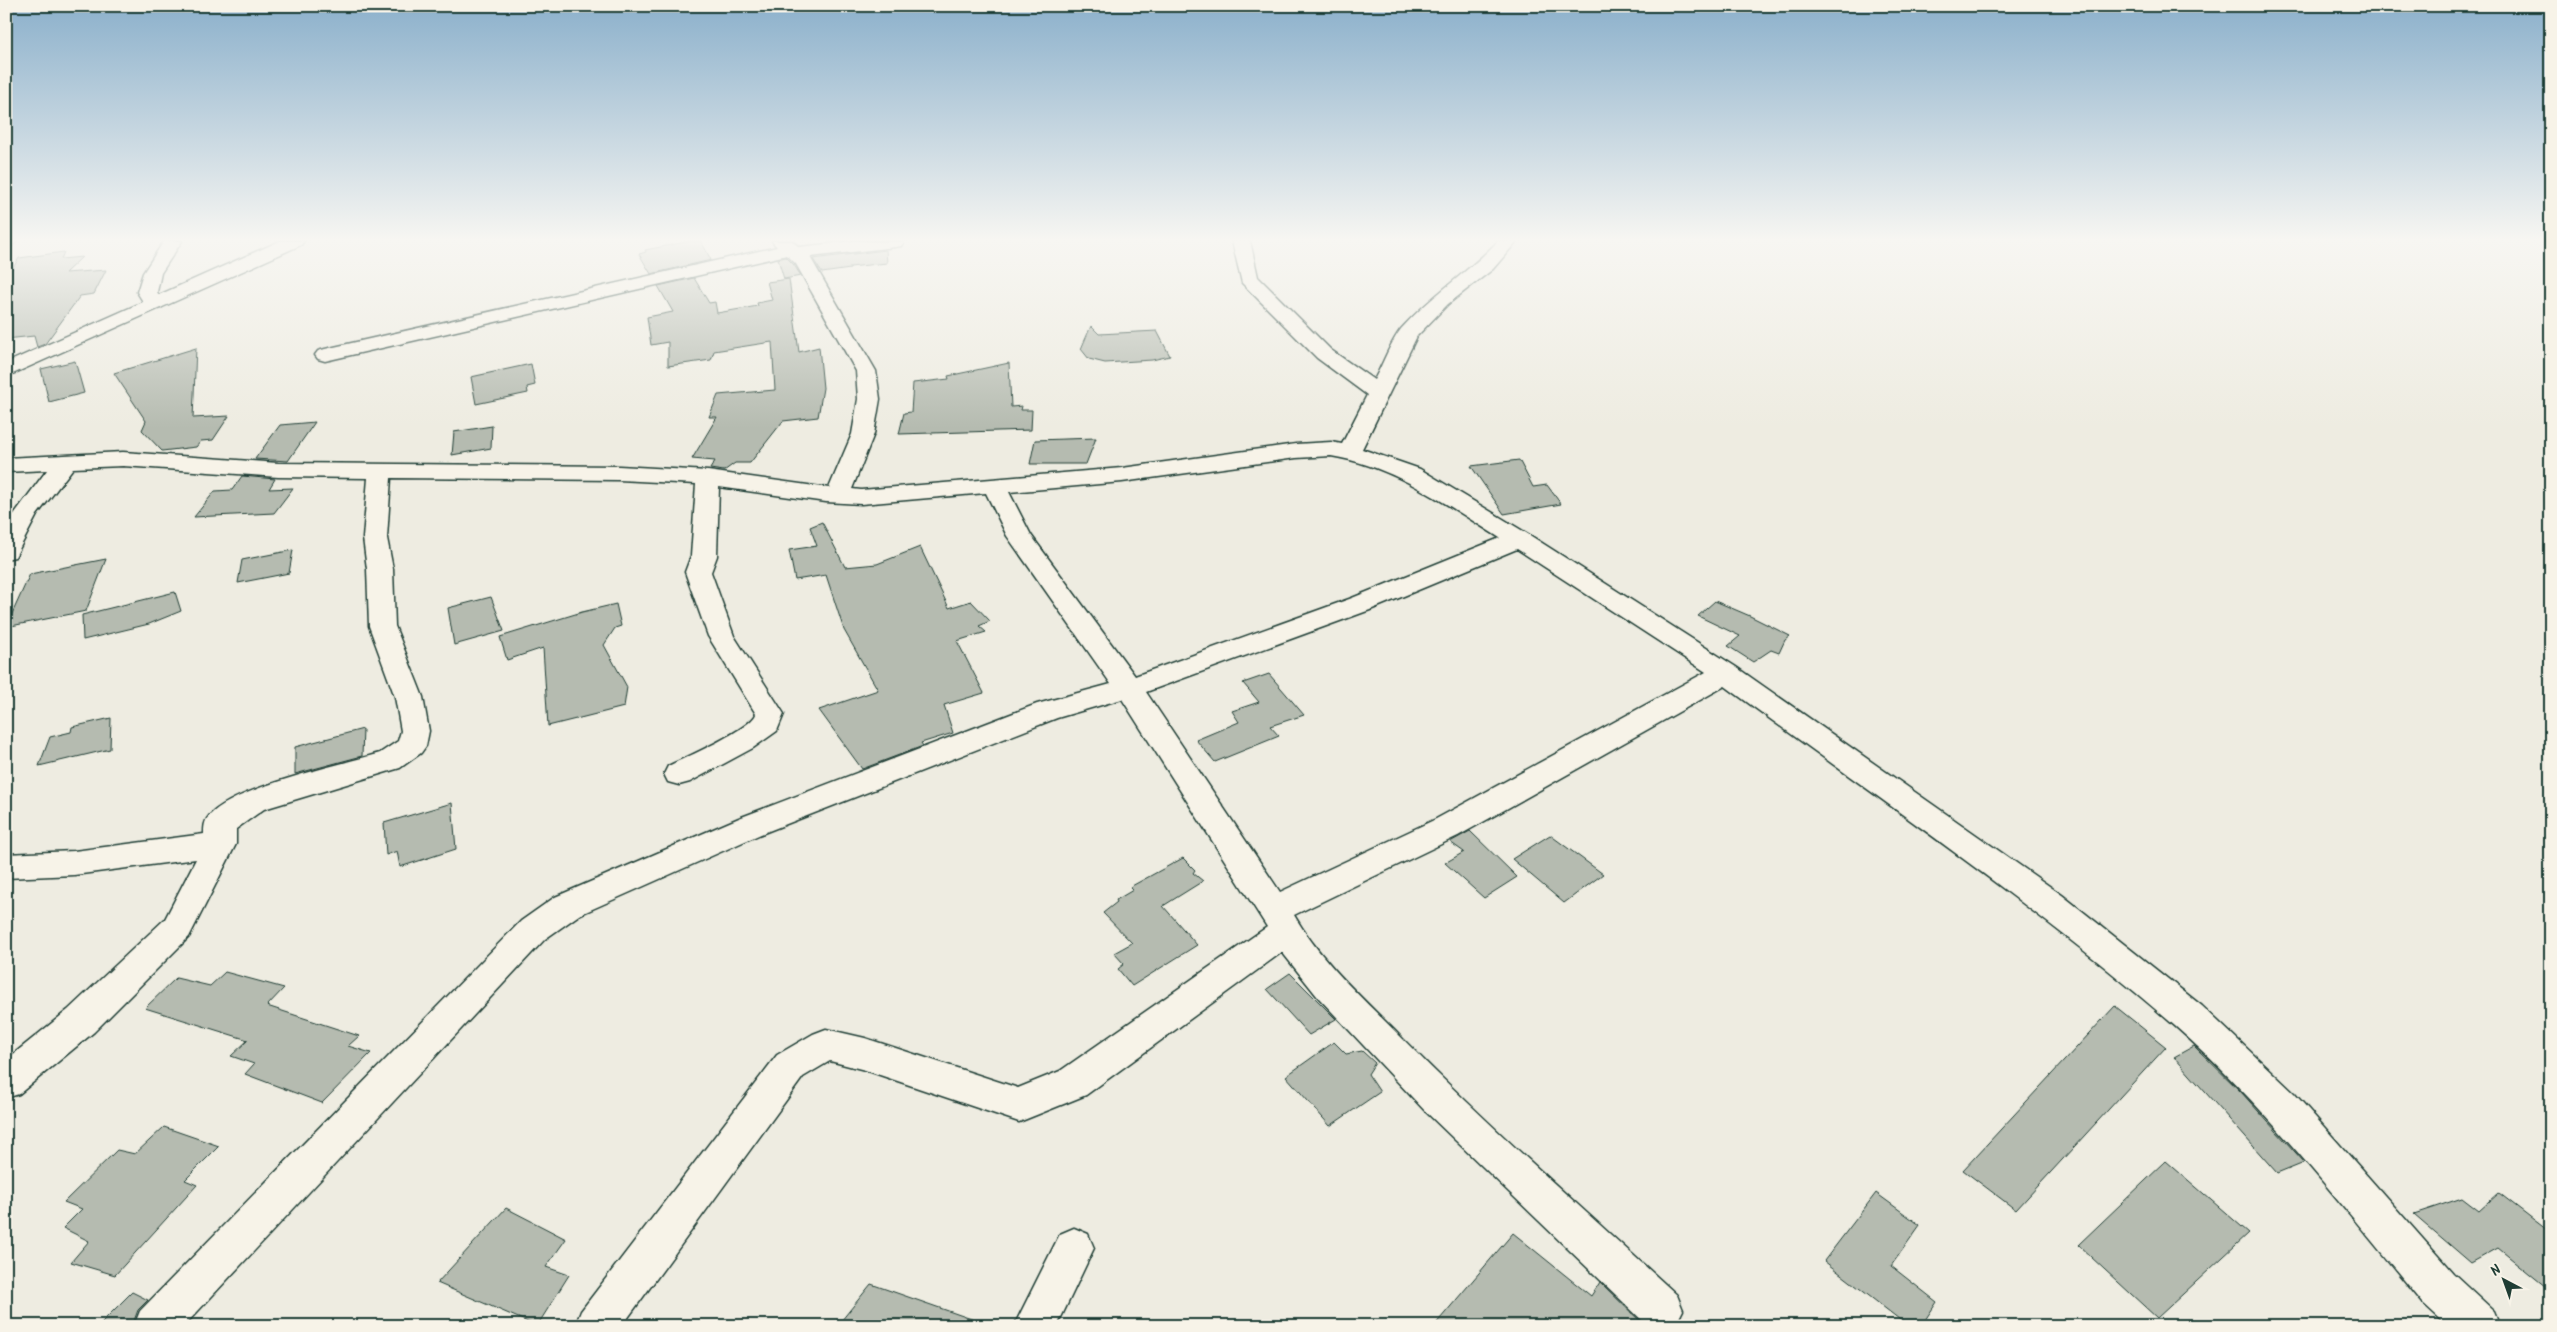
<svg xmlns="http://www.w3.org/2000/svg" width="2557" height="1332" viewBox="0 0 2557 1332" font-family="Kalam,sans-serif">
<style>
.building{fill:#b5bbb0;stroke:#1f3d34}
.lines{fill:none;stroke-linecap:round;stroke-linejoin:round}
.street-casing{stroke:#1f3d34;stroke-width:3}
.primary-casing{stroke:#1f3d34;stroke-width:3}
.street{fill:#f7f3e8;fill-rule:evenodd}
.primary{fill:#f7f3e8;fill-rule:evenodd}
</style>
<rect width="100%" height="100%" fill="#eeece1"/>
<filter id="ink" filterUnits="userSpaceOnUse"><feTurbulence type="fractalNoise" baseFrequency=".02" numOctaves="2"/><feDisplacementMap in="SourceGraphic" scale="10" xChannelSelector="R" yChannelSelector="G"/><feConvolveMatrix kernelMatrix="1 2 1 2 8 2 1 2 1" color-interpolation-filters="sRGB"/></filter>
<g filter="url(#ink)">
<!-- building -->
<g class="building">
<path d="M691 241H701L711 260 651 274 639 254 646 252 645 250Z"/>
<path d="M886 250 887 263 850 267V269L822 273 813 259Z"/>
<path d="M64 252 61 259 82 257 65 273 106 270 94 294 80 296 45 344 37 347 34 336 6 339V279L19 258Z"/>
<path d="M786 257 794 265 801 276 784 279 778 259Z"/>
<path d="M694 278 709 303 715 302 717 313 758 306 757 303 772 300 767 282 789 279 799 352 819 347 823 388 818 417 783 421 750 463H735L724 471 710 469 715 461 692 459 717 417H709L718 395 775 390 772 342 714 351 711 360 668 366V342L651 345 647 317 673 312 658 286Z"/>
<path d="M1091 326 1099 334 1157 331 1170 356 1152 360 1105 363 1089 359 1081 349Z"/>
<path d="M196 348 193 418 229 416 213 440 201 441 196 447 162 451 142 430 146 421 114 373Z"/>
<path d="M75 361 84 393 49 402 41 369Z"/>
<path d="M1009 363 1011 407 1022 406 1021 410H1032L1031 430 899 434 904 413 911 412 913 383 949 379 948 376Z"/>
<path d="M531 364 535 385 527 387 528 393 476 404 471 377Z"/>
<path d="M315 422 288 461 255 459 280 425Z"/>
<path d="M492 426 491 448 452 455 454 432Z"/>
<path d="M1096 438 1086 464H1030L1035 440Z"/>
<path d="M1519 460 1533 487 1547 485 1561 504 1504 514 1471 466Z"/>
<path d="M242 476 275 479 269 489 293 488 274 513 194 517 215 491 232 490Z"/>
<path d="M822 522 845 567 877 564 920 547 949 608 971 601 990 621 979 626 986 632 957 641 984 693 944 705 953 733 921 743 923 746 862 769 819 710 878 690 844 630 826 575 795 580 789 550 817 546 810 527Z"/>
<path d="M293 550 289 573 238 583 242 560Z"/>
<path d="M106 559 86 611 6 627 30 574Z"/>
<path d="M175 592 181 611 149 624 83 640 82 615Z"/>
<path d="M491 597 504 631 454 645 448 608Z"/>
<path d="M1715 601 1750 616 1790 636 1785 640 1779 653 1771 650 1753 662 1728 646 1740 636 1698 616Z"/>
<path d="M616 604 621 626 615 628 604 645 627 687 624 707 548 726 543 648 507 660 500 637 582 612Z"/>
<path d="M1269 674 1304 715 1270 726 1279 736 1215 762 1196 740 1239 722 1232 711 1259 702 1243 683Z"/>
<path d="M111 718 110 749 39 766 50 737 71 732 72 727Z"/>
<path d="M363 729 362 756 295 774V747Z"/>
<path d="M452 803 456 849 400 867 397 851 386 855 384 823Z"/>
<path d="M1470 831 1517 877 1484 898 1445 863 1464 852 1450 842Z"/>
<path d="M1550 835 1603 874 1564 903 1512 859Z"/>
<path d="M1183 858 1195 870 1193 873 1203 881 1163 906 1197 945 1132 986 1118 969 1124 964 1114 953 1132 943 1103 913 1117 902 1116 900 1133 890 1130 887Z"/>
<path d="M225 972 284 988 267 1006 359 1036 348 1046 371 1053 322 1103 245 1074 254 1064 231 1056 248 1040 145 1008 176 978 210 986Z"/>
<path d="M1290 973 1336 1019 1309 1035 1267 989Z"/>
<path d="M2115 1006 2166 1047 2016 1210 1963 1170Z"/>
<path d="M1334 1042 1346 1054 1362 1051 1375 1063 1368 1074 1380 1092 1330 1126 1286 1076Z"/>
<path d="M2194 1046 2241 1092 2304 1162 2277 1173 2174 1057Z"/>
<path d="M164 1127 219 1146 185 1180 197 1185 115 1275 71 1262 89 1241 63 1228 82 1209 64 1202 117 1150 135 1154Z"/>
<path d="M2166 1161 2249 1233 2157 1318 2078 1245Z"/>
<path d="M1876 1193 1920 1225 1891 1266 1937 1302 1921 1326H1908L1824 1261Z"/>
<path d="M2499 1193 2551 1233V1291L2498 1248 2471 1263 2414 1214 2462 1198 2479 1211Z"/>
<path d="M506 1208 566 1239 546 1267 569 1275 537 1326 437 1283Z"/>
<path d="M1513 1233 1591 1296 1600 1282 1645 1326H1434Z"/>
<path d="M871 1284 980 1322V1326H837Z"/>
<path d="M132 1292 148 1300 138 1310 132 1326H98Z"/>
</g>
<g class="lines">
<defs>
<g id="street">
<path d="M6 241H16L12 246 6 247Z"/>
<path d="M164 241H182L161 273 157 292 164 304 161 308H147L137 292 143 273Z"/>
<path d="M772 241H792L799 247 854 241 904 242 901 246 895 247 810 257 876 371 880 399 874 434 852 489 861 490 1122 468 1296 444 1331 442 1342 444 1367 395 1317 358 1242 283 1232 241H1250L1258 277 1331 350 1374 380C1383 364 1390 343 1401 329 1430 296 1468 273 1498 241H1517L1493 269 1448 304 1417 336 1362 449 1420 469 1528 534 1736 667 2062 895 2202 1006 2294 1093 2453 1273 2494 1311 2500 1326H2448L2423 1303C2344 1208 2268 1108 2175 1026 2033 903 1876 797 1725 686L1458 836 1294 915C1320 960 1361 997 1398 1034 1487 1125 1583 1209 1677 1295L1683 1310 1675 1326 1647 1325 1426 1112 1317 996 1282 952 1086 1095 1019 1122 865 1070 830 1061 803 1077 622 1326H575L581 1311 777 1055 813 1034 826 1029 865 1038 1018 1088 1060 1071 1267 927 1122 699 1057 718 761 834 579 915 545 939 184 1326H134L140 1311 521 921 555 897 739 818 1037 704 1111 684 1007 536 986 493 861 504 826 502 719 487 717 556 711 572 734 636 784 714 777 731 753 748 690 782 679 785 668 782 664 774 668 766C685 758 751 729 756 714L708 636 685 572 691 556 696 484 619 480 391 478 387 538 393 569 395 626 423 697 429 731 426 746 421 753 400 768 264 809 236 829V844L189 937 94 1032 19 1094 6 1098V1060L68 1010 165 919 196 859 74 875 6 878V854L74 851 204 834C204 828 204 821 209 816 235 787 339 765 380 753L398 741 401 731 395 697 369 626 367 569 363 538 368 478 278 477 123 466 73 468 37 515 15 557 6 559V525L47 470 6 472V458L123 452 278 463 619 466 708 471 829 488 852 434 858 399 856 371 796 264 787 255 325 361 318 359 315 355 318 351 325 349 777 247ZM1331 456C1394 466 1447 505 1500 538L1352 598 1135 676 1031 535 1009 492 1122 482 1296 458ZM1517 549 1706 672 1436 819 1280 892 1146 692 1370 610Z"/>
<path d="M1074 1228 1088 1234 1094 1248 1057 1326H1014L1060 1234Z"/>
</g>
<path id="primary" d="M280 241H304L301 245 6 377V363Z"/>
</defs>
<!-- street casing -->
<use href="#street" class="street-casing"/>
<!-- primary casing -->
<use href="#primary" class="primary-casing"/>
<!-- street -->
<use href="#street" class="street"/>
<!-- primary -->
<use href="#primary" class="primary"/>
</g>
</g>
<!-- sky -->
<linearGradient id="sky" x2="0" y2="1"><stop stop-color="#8bb0cb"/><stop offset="0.56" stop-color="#f7f6f2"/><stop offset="1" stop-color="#f7f6f2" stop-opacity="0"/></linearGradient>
<rect width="2557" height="428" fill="url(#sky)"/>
<!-- margin -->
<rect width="2557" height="1332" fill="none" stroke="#f7f3e8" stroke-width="25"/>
<rect x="12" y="12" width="2532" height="1307" fill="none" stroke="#1f3d34" stroke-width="2" filter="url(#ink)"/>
<!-- north arrow -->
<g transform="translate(2504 1280) rotate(319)" stroke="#f7f3e8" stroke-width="4" paint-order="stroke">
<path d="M0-4L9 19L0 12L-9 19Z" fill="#1f3d34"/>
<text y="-8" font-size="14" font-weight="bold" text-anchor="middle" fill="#1f3d34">N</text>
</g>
</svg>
